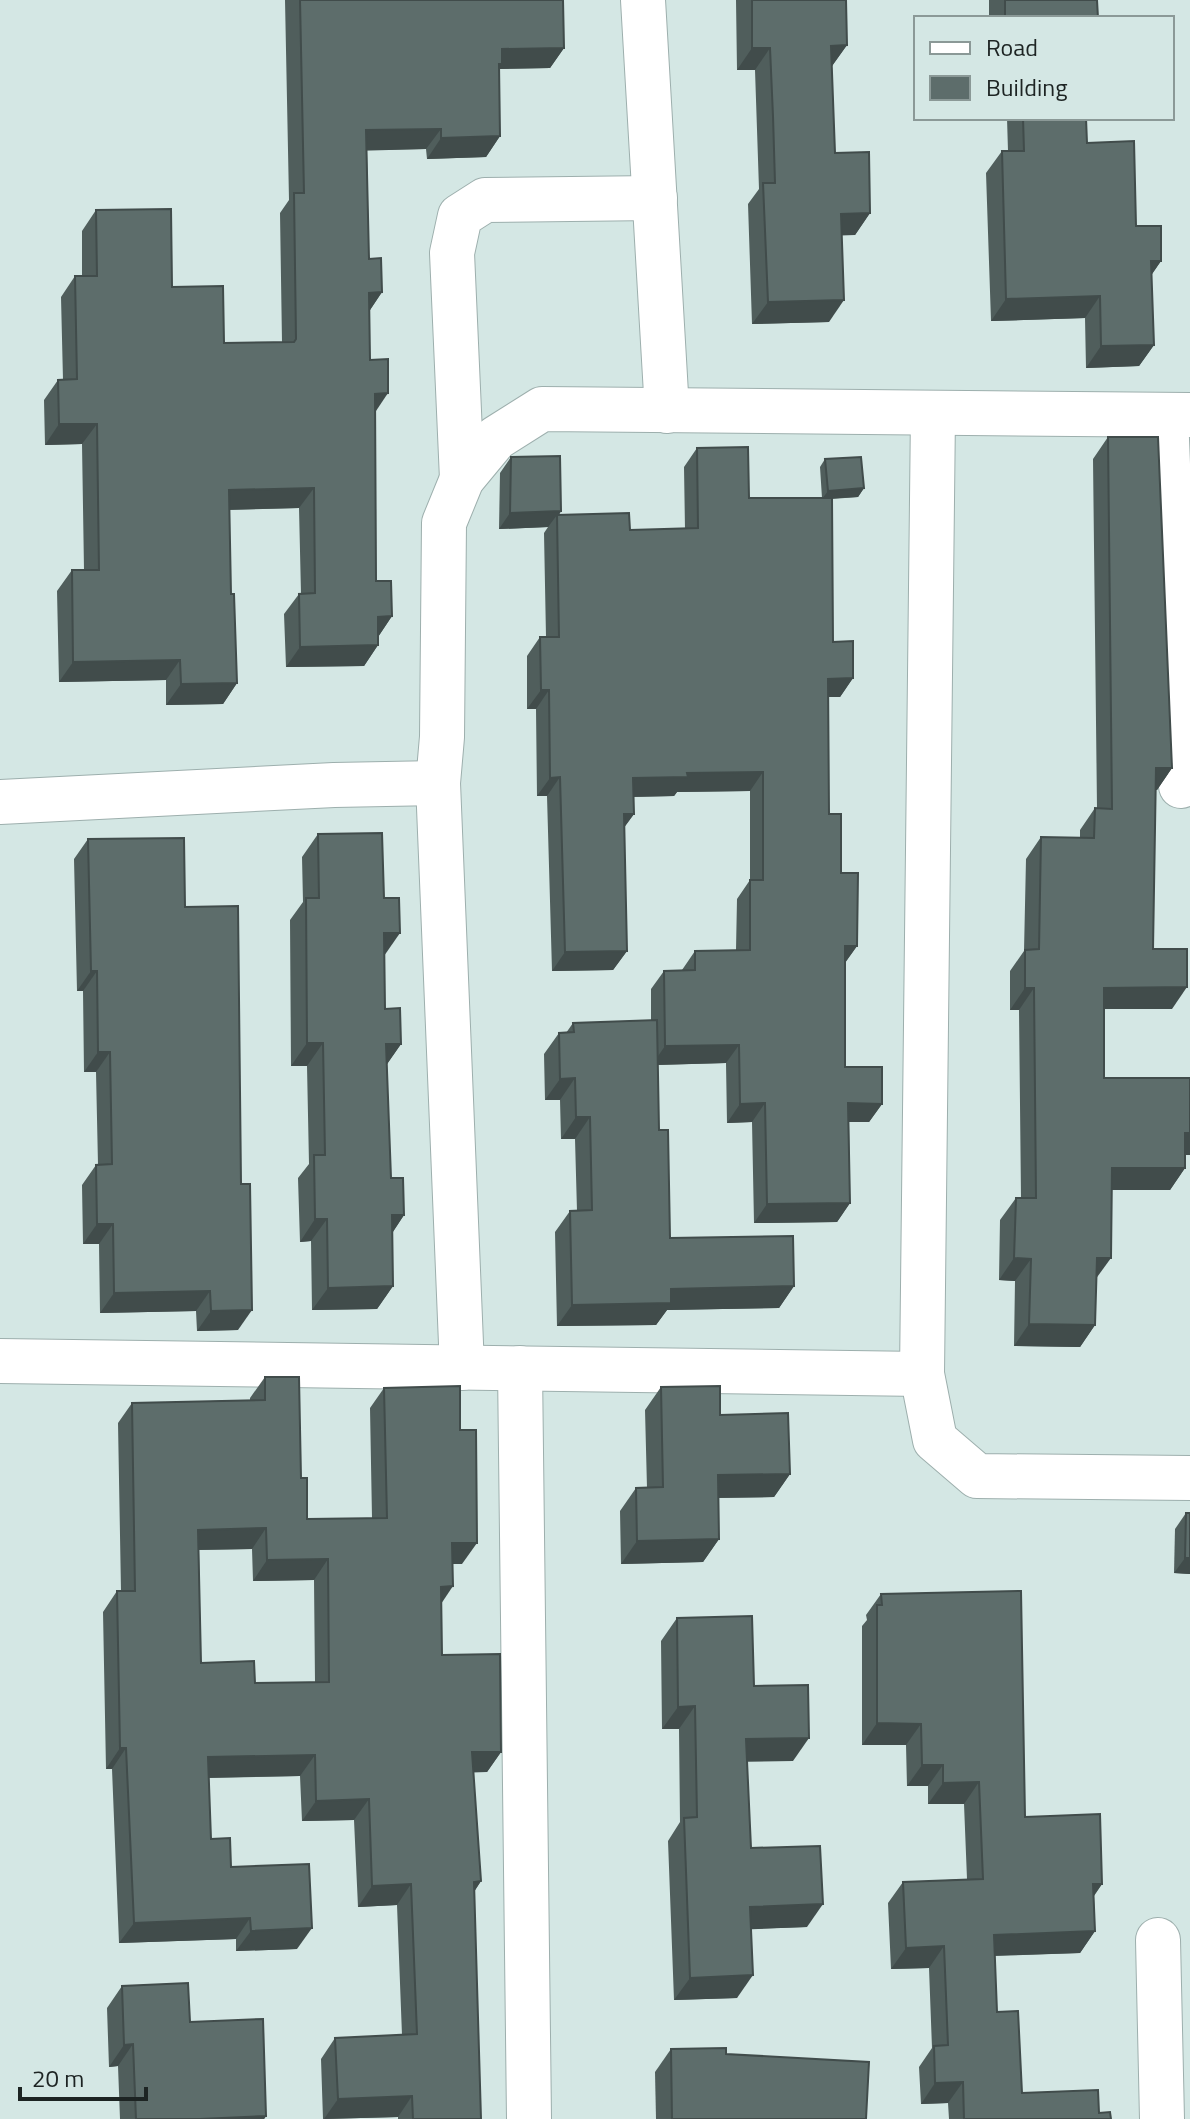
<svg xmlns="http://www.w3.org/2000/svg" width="1190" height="2119" viewBox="0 0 1190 2119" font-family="'Titillium Web',sans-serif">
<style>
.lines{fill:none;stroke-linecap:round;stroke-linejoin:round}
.minor-casing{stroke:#9dafad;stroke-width:46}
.minor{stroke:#fff;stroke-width:44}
.wall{fill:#505e5c;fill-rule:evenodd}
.shaded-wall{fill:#414c4b}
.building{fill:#5d6d6b;stroke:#414c4b;stroke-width:2;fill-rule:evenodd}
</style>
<rect width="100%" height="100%" fill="#d4e7e4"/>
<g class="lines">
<defs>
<g id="minor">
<path d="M643 0 667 411"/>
<path d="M1166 415 1181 786"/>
<path d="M462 479 452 253 460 216 485 200 655 198"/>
<path d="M0 802 334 785 438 783"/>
<path d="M0 1361 922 1374 935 1440 977 1476 1190 1478"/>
<path d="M462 1368 438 783 442 737 444 523 462 479 496 438 542 409 1190 415"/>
<path d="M520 1368 529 2119"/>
<path d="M922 1374 933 413"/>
<path d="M1158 1940 1162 2119"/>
</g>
</defs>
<!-- minor casing -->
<use href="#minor" class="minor-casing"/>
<!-- minor -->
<use href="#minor" class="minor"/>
</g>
<!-- wall -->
<g class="wall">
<path d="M285 0H563L564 48 550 68 499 69 500 136 486 157 427 159 426 149 367 150 369 259 382 292 370 310V360L375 412 376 581 392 616 378 637V645L364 666 286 667 284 614 299 594H301L299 508 229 510 231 594 237 683 223 704 166 705V680L59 682 57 591 72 570H84L82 444 45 445 44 400 58 380H63L61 297 75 276H82V231L96 210 172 287 224 343 282 342 280 213 289 200Z"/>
<path d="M736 0H846L847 45 832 66 835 153 870 213 855 235H842L829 322 752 324 748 204 759 189 755 70H737Z"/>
<path d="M989 0H1097L1098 18H989Z"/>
<path d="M1007 118H1086L1087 143 1136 226 1161 261 1151 275 1154 345 1139 366 1086 368 1085 318 991 321 986 173 1002 151H1008Z"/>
<path d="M1108 437 1172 768 1157 790H1155L1153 949 1172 1009H1104V1078H1190V1155H1185V1168L1170 1190H1112L1096 1279 1095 1325 1080 1347 1014 1346 1015 1281 999 1280 1000 1220 1016 1198H1021L1019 1010H1010V971L1024 951 1026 859 1041 837H1080V830L1095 808H1097L1093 459Z"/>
<path d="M697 448 749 498H822L820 467 825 459 864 488 858 497 832 499 833 642 853 678 840 697H828L829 814 857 946 845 963V1067L882 1104 869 1122H849L850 1203 837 1222 754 1223 752 1122 727 1123 726 1063 658 1065 659 1130 670 1238 794 1286 779 1308 667 1310 656 1325 557 1326 555 1232 570 1211H577L575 1139H561L560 1100H545L544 1054 559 1033H566L573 1023 651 1021V989L664 971 682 970 695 951 736 950 737 899 750 880V791L677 792 674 796 634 797V814L624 827 627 951 613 970 552 971 547 796H537L536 709H527V656L540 637H546L544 533 548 527 499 529 500 473 511 457 561 511 559 515 630 530 685 529 684 467Z"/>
<path d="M318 834 384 955 385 1009 401 1044 387 1064 391 1178 404 1215 392 1233 393 1286 377 1309 312 1310 311 1241 300 1242 298 1178 309 1164 307 1066H291L290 920 303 902 302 857Z"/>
<path d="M88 839 185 907 238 1330 197 1331 196 1311 100 1313 99 1244H83L82 1185 96 1165H98L96 1072H84L83 991H77L74 859Z"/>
<path d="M265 1377 301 1478 307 1519 372 1518 370 1408 384 1388 462 1564H453L441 1604 442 1655 501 1752 487 1772H473L481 1881 474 1892 481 2119H398V2117L323 2119 321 2059 335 2038 402 2035 397 1905 358 1907 354 1820 302 1821 300 1776 209 1778 211 1839 231 1867 297 1949 236 1951V1939L119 1943 112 1769H106L103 1612 117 1591H121L118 1423 132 1403 250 1400V1398ZM252 1549 253 1581 314 1580 315 1682 255 1683 201 1663 199 1550Z"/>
<path d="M661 1387 720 1415 790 1474 774 1497 718 1498 719 1539 703 1562 621 1564 620 1511 636 1488H647L645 1410Z"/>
<path d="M1186 1513H1190V1574L1174 1573 1175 1529Z"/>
<path d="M881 1594 1025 1817 1102 1884 1094 1896 1095 1931 1080 1953 995 1956 997 2012 1022 2093 1099 2113 1111 2119H949L948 2103 921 2104 919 2067 932 2048 929 1968 891 1969 888 1903 903 1882 967 1879 964 1804H928V1786H907L906 1745H862V1626L867 1620 866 1615Z"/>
<path d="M677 1618 754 1686 793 1761H747L751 1848 807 1927 751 1929 737 1998 674 2000 668 1841 680 1822 679 1729H662L661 1641Z"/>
<path d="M122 1986 190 2022 266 2116 264 2119H120L118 2066 109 2067 107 2008Z"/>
<path d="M671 2049 726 2054 866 2119H656L655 2072Z"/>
</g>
<!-- shaded-wall -->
<g class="shaded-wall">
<path d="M847 45 832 66 831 46Z"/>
<path d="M564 48 550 68 499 69 488 84 502 49Z"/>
<path d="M752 48H770L755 70H737Z"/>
<path d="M441 129 426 149 352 151 366 130Z"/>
<path d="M500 136 486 157 427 159 441 138Z"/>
<path d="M870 213 855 235 826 236 841 214Z"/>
<path d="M1151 261H1161L1146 283Z"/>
<path d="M382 292 368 313 369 293Z"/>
<path d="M1100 296 1085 318 991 321 1006 299Z"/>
<path d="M844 300 829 322 752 324 768 302Z"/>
<path d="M1154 345 1139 366 1086 368 1101 346Z"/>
<path d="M388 393 374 414 375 394Z"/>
<path d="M59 424H97L82 444 45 445Z"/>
<path d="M314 488 299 508 214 510 229 490Z"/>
<path d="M864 488 858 497 822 499 828 491Z"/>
<path d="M561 511 557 517V515L548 527 499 529 510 513Z"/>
<path d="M392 616 378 637V617Z"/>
<path d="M378 645 364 666 286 667 300 647Z"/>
<path d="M180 660 166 680 59 682 73 662Z"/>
<path d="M853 678 840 697H815L828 679Z"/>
<path d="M237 683 223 704 166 705 181 684Z"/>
<path d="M541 690H549L536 709H527Z"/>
<path d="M1156 768H1172L1157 790H1140Z"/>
<path d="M763 772 750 791 677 792 674 796 620 797 633 778 687 773Z"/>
<path d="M560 777 547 796H537L550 778Z"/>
<path d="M624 814H634L621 832Z"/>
<path d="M384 933H400L384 956Z"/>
<path d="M845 946H857L844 964Z"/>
<path d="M627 951 613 970 552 971 565 952Z"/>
<path d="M91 971H97L83 991H77Z"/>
<path d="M1187 987 1172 1009H1089L1104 988Z"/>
<path d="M1025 988H1034L1019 1010H1010Z"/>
<path d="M307 1043H323L307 1066H291Z"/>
<path d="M386 1044H401L385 1067Z"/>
<path d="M739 1045 726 1063 652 1065 665 1046Z"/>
<path d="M98 1052H110L96 1072H84Z"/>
<path d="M575 1078 560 1100H545L560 1079Z"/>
<path d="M765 1103 752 1122 727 1123 740 1104Z"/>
<path d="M848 1103 882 1104 869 1122H835Z"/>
<path d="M576 1117H590L575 1139H561Z"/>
<path d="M1185 1133H1190V1155H1170Z"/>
<path d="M1112 1168H1185L1170 1190H1097Z"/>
<path d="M850 1203 837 1222 754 1223 767 1204Z"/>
<path d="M392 1215H404L389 1238Z"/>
<path d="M315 1219H327L311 1241 300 1242Z"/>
<path d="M97 1224H113L99 1244H83Z"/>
<path d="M1014 1258 1031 1259 1015 1281 999 1280Z"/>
<path d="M1097 1258H1111L1095 1280Z"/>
<path d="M393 1286 377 1309 312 1310 328 1288Z"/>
<path d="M794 1286 779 1308 667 1310 656 1325 557 1326 572 1305 671 1289Z"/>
<path d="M210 1291 196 1311 100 1313 114 1293Z"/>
<path d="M252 1310 238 1330 197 1331 211 1311Z"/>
<path d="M1029 1324 1095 1325 1080 1347 1014 1346Z"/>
<path d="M790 1474 774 1497 702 1498 718 1475Z"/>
<path d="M266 1528 252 1549 184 1550 198 1530Z"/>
<path d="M719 1539 703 1562 621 1564 637 1541Z"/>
<path d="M452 1543H477L462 1564H438Z"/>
<path d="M1185 1558H1190V1574L1174 1573Z"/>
<path d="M328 1559 314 1580 253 1581 267 1560Z"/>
<path d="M453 1586 439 1607 441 1587Z"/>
<path d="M695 1706 679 1729H662L678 1707Z"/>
<path d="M877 1723 921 1724 906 1745H862Z"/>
<path d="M809 1738 793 1761 730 1762 746 1739Z"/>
<path d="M120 1748H126L112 1769H106Z"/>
<path d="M472 1752H501L487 1772 457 1773Z"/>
<path d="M315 1755 300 1776 194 1778 208 1757Z"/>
<path d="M922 1765H943L928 1786H907Z"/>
<path d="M979 1782 964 1804H928L943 1783Z"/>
<path d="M369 1799 354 1820 302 1821 316 1801Z"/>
<path d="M481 1881 467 1902 474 1882Z"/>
<path d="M411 1884 397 1905 358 1907 372 1886Z"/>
<path d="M1093 1884H1102L1087 1905Z"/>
<path d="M823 1904 807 1927 734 1930 750 1907Z"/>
<path d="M250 1918 236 1939 119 1943 134 1923Z"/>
<path d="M312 1928 297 1949 236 1951 251 1931Z"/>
<path d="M1095 1931 1080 1953 980 1956 994 1935Z"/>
<path d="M944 1946 929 1968 891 1969 906 1948Z"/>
<path d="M753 1975 737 1998 674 2000 690 1978Z"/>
<path d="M133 2044 118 2066 109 2067 124 2045Z"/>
<path d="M963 2082 948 2103 921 2104 935 2083Z"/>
<path d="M412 2096 398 2117 324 2119 338 2099Z"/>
<path d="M266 2116 264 2119H200Z"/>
</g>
<!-- building -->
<g class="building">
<path d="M300 0H563L564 48 502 49V64H499L500 136 441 138V129L366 130 369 259 381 258 382 292 369 293 370 360 388 359V393L375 394 376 581H391L392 616 378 617V645L300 647 299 594 315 593 314 488 229 490 231 594H234L237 683 181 684 180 660 73 662 72 570H99L97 424H59L58 380 77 379 75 276H97L96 210 171 209 172 287 223 286 224 343 294 342 296 339 294 193H304Z"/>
<path d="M752 0H846L847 45 831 46 835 153 869 152 870 213 841 214 844 300 768 302 763 183H775L773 116 770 48H752Z"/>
<path d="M1005 0H1097L1098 18H1005Z"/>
<path d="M1023 118H1086L1087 143 1134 141 1136 226H1161V261H1151L1154 345 1101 346 1100 296 1006 299 1002 151H1024Z"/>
<path d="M1108 437H1158L1172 768H1156L1153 949H1187V987L1104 988V1078H1190V1133H1185V1168H1112L1111 1258H1097L1095 1325 1029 1324 1031 1259 1014 1258 1016 1198H1036L1034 988H1025V950L1039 949 1041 837 1094 838 1095 808 1112 809Z"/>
<path d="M748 447 749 498H832L833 642 853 641V678L828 679 829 814H841V873H858L857 946H845V1067H882V1104L848 1103 850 1203 767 1204 765 1103 740 1104 739 1045 665 1046 664 971 695 970V951L750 950V880H763V772L687 773 688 777 633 778 634 814H624L627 951 565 952 560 777 550 778 549 690H541L540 637H559L557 515 629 513 630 530 698 528 697 448Z"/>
<path d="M560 456 561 511 510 513 511 457Z"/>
<path d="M861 457 864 488 828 491 825 459Z"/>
<path d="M382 833 384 898H399L400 933H384L385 1009 400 1008 401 1044H386L391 1178H403L404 1215H392L393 1286 328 1288 327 1219H315L314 1155H325L323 1043H307L306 898H319L318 834Z"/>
<path d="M184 838 185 907 238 906 241 1184H250L252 1310 211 1311 210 1291 114 1293 113 1224H97L96 1165 112 1164 110 1052H98L97 971H91L88 839Z"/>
<path d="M657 1020 659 1130H668L670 1238 793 1236 794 1286 671 1289V1303L572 1305 570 1211 592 1210 590 1117H576L575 1078 560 1079 559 1033 574 1032 573 1023Z"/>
<path d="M265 1377H299L301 1478H307V1519L387 1518 384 1388 460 1386V1430H476L477 1543H452L453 1586 441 1587 442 1655 500 1654 501 1752H472L481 1881 474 1882 481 2119H413L412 2096 338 2099 335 2038 417 2034 411 1884 372 1886 369 1799 316 1801 315 1755 208 1757 211 1839 230 1838 231 1867 309 1864 312 1928 251 1931 250 1918 134 1923 126 1748H120L117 1591H135L132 1403 265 1400ZM266 1528 267 1560 328 1559 329 1682 255 1683 254 1661 201 1663 198 1530Z"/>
<path d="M720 1386V1415L788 1413 790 1474 718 1475 719 1539 637 1541 636 1488 663 1487 661 1387Z"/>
<path d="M1186 1513H1190V1558H1185Z"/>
<path d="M1021 1591 1025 1817 1100 1814 1102 1884H1093L1095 1931 994 1935 997 2012 1018 2011 1022 2093 1098 2090 1099 2113 1110 2112 1111 2119H964L963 2082 935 2083 934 2046 948 2045 944 1946 906 1948 903 1882 983 1879 979 1782 943 1783V1765H922L921 1724 877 1723V1605H882L881 1594Z"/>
<path d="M752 1616 754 1686 808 1685 809 1738 746 1739 751 1848 820 1846 823 1904 750 1907 753 1975 690 1978 684 1818 697 1817 695 1706 678 1707 677 1618Z"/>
<path d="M188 1983 190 2022 263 2019 266 2116 200 2119H136L133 2044 124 2045 122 1986Z"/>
<path d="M726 2048V2054L869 2062 866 2119H672L671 2049Z"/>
</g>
<!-- legend -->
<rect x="914" y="16" width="260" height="104" fill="#d4e7e4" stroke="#8b9997" stroke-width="2"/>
<rect x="930" y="42" width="40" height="12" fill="#ffffff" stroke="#8b9997" stroke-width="2"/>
<text x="986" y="56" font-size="24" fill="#1d2423">Road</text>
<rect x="930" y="76" width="40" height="24" fill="#5d6d6b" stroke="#8b9997" stroke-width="2"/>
<text x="986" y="96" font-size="24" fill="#1d2423">Building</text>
<!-- scale -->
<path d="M20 2087v12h126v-12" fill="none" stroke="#1d2423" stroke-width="4"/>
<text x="32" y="2087" font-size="24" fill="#1d2423" stroke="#d4e7e4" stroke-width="6" paint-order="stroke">20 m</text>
</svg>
